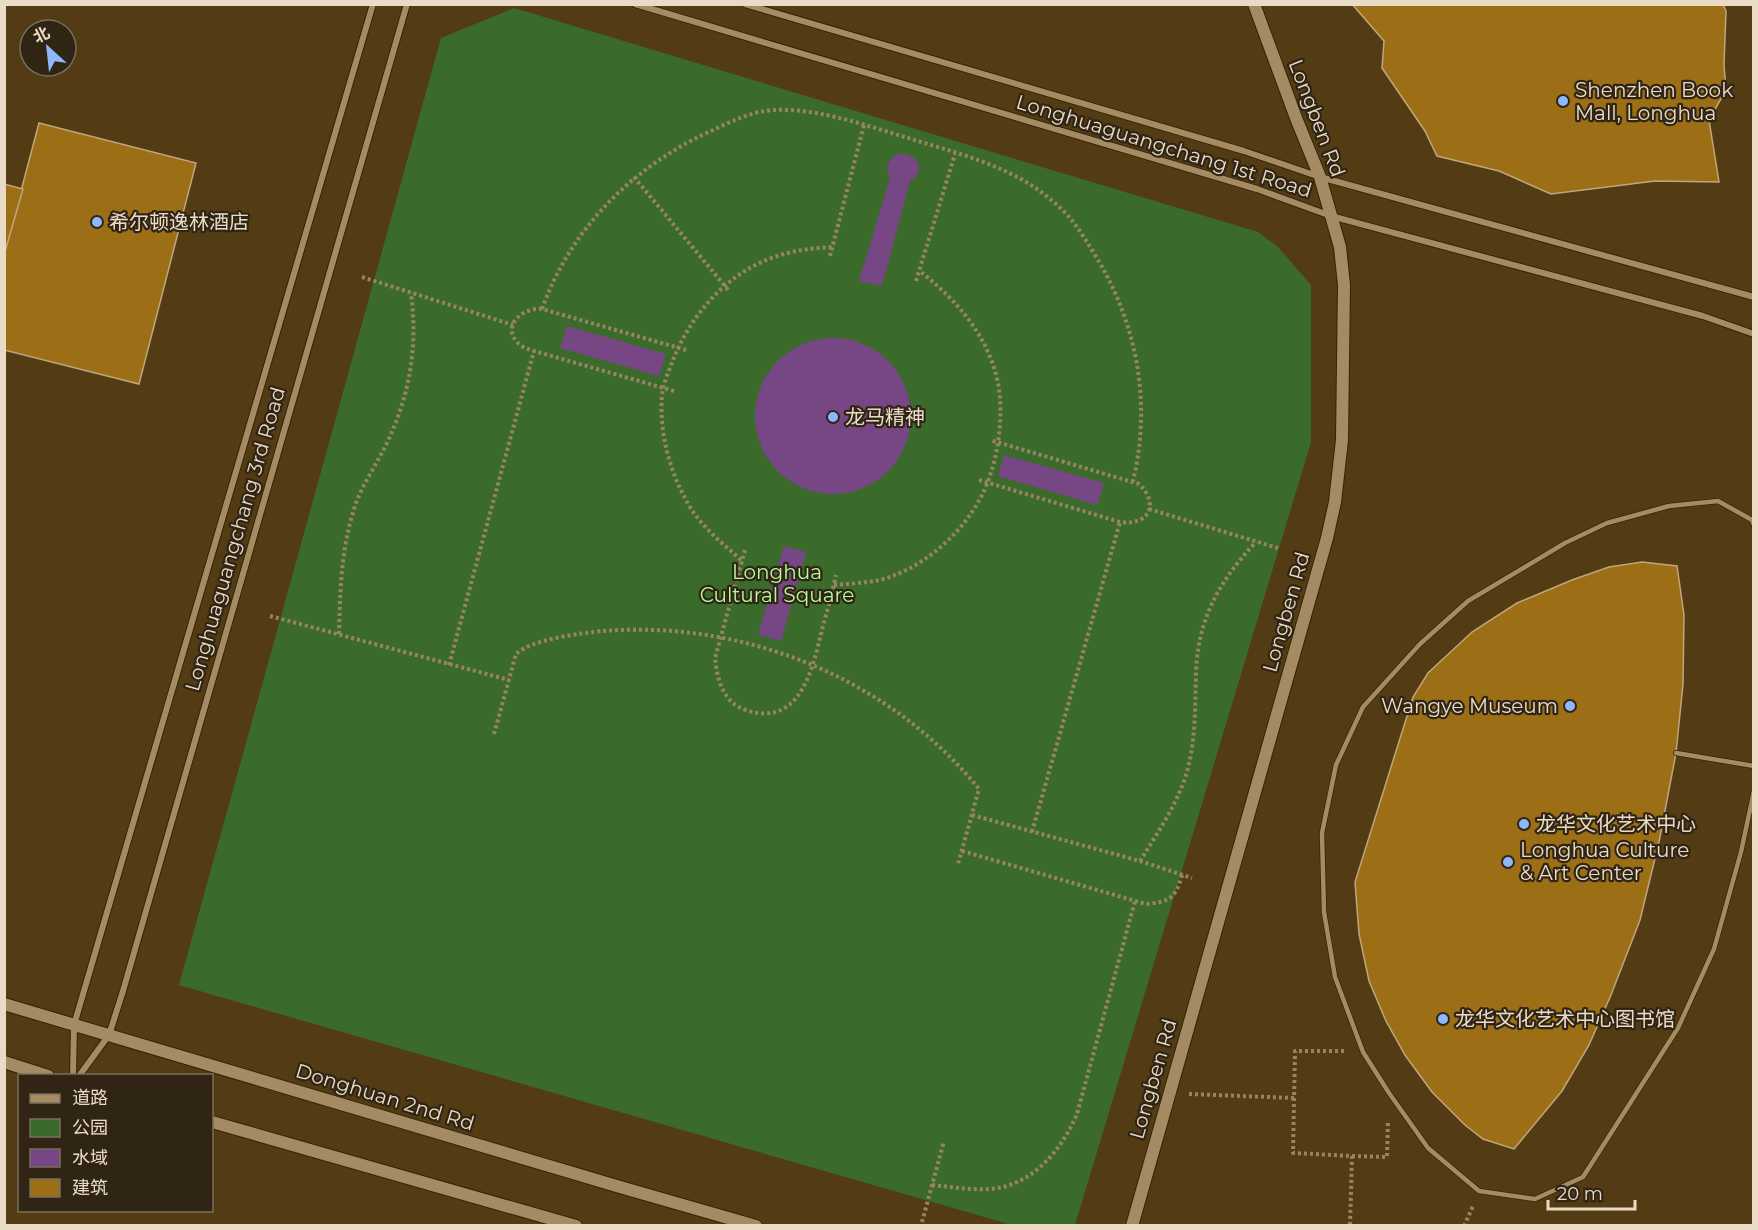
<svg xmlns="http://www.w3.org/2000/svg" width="1758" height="1230" viewBox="0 0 1758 1230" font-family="Montserrat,'Noto Sans SC',sans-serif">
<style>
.green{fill:#3b6b2b}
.water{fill:#774685}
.building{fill:#9c6f16;stroke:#c0a67d;stroke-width:1.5}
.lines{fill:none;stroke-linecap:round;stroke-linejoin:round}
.lane-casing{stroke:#352405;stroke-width:6}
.street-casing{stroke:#352405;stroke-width:8}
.secondary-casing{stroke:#352405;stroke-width:14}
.path{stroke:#978464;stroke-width:4;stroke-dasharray:3 3;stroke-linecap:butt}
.lane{stroke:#a58b63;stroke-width:4.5}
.street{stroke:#a58b63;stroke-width:6}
.secondary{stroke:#a58b63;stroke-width:12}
.poi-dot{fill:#8db9fc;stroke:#302515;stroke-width:2}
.labels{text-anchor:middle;stroke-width:4.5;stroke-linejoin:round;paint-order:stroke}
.poi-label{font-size:20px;fill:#e9dbc6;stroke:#302515;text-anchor:start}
.street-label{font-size:20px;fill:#e9dbc6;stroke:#302515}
.park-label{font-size:20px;fill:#b3fb9d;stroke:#302515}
</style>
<rect width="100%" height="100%" fill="#533c14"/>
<!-- green -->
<path class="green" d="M514 8 1258 232 1278 247 1311 285V442L1075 1225H1012L179 985 441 38Z"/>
<!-- water -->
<g class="water">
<path d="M897 154C916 151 928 170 910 181L882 286 859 281 890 178C885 168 888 160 897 154Z"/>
<path d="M567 326 666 354 659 376 560 348Z"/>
<circle cx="833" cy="416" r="78"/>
<path d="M1004 455 1104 483 1097 505 998 476Z"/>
<path d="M784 546 806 552 781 641 758 635Z"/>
</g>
<!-- building -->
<g class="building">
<path d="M1352 4H1723L1726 11 1724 65 1726 90 1709 120 1719 182 1655 181 1551 194 1499 171 1437 156 1425 131 1382 68 1384 41Z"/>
<path d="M39 123 196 163 139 384 4 350V255Z"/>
<path d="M4 184 23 189 4 255Z"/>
<path d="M1642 562 1677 566 1684 615 1683 684 1676 753 1659 842 1640 920 1611 995 1589 1045 1562 1091 1514 1149 1483 1139 1465 1125 1432 1092 1405 1055 1386 1021 1369 981 1359 934 1355 882 1413 697 1428 673 1472 632 1517 603 1572 580 1609 567Z"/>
</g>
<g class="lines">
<defs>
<g id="lane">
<path d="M1754 525 1752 520 1718 501 1669 506 1607 523 1565 543 1468 601 1420 644 1363 707 1336 765 1322 833 1324 912 1335 977 1363 1052 1389 1093 1428 1148 1479 1191 1535 1199 1583 1177 1678 1028 1714 949 1741 852 1754 791"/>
<path d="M1676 753 1754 766"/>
</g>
<g id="street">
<path d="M635 4 1257 189 1331 216 1703 316 1754 334"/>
<path d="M745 4 1244 151 1320 177 1754 297"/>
<path d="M73 1076 74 1025 373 4"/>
<path d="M79 1076 109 1035 123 991 407 4"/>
</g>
<g id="secondary">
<path d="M4 1004 620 1187 756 1226"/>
<path d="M4 1062 48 1076"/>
<path d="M212 1122 576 1226"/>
<path d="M1132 1226 1327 538 1335 502 1342 440 1344 285 1340 247 1320 177 1296 118 1254 4"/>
</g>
</defs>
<!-- lane casing -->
<use href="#lane" class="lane-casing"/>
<!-- street casing -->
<use href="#street" class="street-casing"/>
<!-- secondary casing -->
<use href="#secondary" class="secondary-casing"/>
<!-- path -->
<g class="path">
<path d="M634 177 729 291"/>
<path d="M830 256 864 125"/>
<path d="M362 277 513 325"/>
<path d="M916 281 955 154"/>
<path d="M542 309C571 227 635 165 713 130 732 121 753 111 774 110 818 108 864 125 905 137 952 152 1006 164 1045 195 1069 213 1080 230 1095 255 1137 323 1152 403 1133 481"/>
<path d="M674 391 534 351C528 349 521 347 517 342 501 324 525 307 542 309L686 350"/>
<path d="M979 480 1120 522C1149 526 1160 504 1139 484L990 440"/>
<path d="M1149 509 1281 549"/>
<path d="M745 550 715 658C717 679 723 703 746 710 799 728 812 671 821 634 826 614 832 595 836 575"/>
<path d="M741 560C721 542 699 525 686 500 669 469 659 431 662 395 663 384 669 371 673 360 693 310 733 266 788 253 803 249 818 248 833 247"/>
<path d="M834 585C848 584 862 583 875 581 919 572 962 535 982 495 990 479 995 461 998 443 1002 416 1002 388 992 362 978 324 951 296 920 271"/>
<path d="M270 616 509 680"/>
<path d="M339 634C340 591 341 548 355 506 362 485 376 465 386 445 410 395 418 347 411 293"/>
<path d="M449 665 534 351"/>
<path d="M494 734 516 654C532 639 582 633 603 631 745 620 889 678 979 789L958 864"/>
<path d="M972 815 1140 861 1192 878"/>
<path d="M1032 832 1120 522"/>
<path d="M962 851 1146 904C1169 902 1176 898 1182 875"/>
<path d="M1140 861C1158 832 1179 802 1188 768 1196 736 1195 704 1196 672 1198 618 1220 580 1256 542"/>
<path d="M1344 1051H1295L1293 1153 1352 1156 1350 1226"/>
<path d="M1189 1094 1294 1098"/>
<path d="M1352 1156 1387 1157 1388 1120"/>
<path d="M932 1185C951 1187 970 1190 989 1189 1031 1187 1062 1150 1077 1114L1135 901"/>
<path d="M922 1222 944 1141"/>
<path d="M1464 1226 1473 1206"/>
</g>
<!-- lane -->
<use href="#lane" class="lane"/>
<!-- street -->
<use href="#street" class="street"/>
<!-- secondary -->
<use href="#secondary" class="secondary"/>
</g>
<!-- markers -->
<g class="poi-dot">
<circle cx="1563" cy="101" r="6"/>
<circle cx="97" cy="222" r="6"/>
<circle cx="833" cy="417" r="6"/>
<circle cx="1570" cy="706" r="6"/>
<circle cx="1524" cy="824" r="6"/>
<circle cx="1508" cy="862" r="6"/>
<circle cx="1443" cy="1019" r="6"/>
</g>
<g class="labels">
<!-- poi labels -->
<g class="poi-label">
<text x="1575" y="97">Shenzhen Book<tspan x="1575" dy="23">Mall, Longhua</tspan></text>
<text x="109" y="229">希尔顿逸林酒店</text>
<text x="845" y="424">龙马精神</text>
<text x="1558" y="713" text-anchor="end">Wangye Museum</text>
<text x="1536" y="831">龙华文化艺术中心</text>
<text x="1520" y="857">Longhua Culture<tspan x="1520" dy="23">&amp; Art Center</tspan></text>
<text x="1455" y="1026">龙华文化艺术中心图书馆</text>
</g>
<!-- street labels -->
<g class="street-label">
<text transform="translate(1317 118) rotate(69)" y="7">Longben Rd</text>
<text transform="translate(1164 146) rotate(17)" y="7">Longhuaguangchang 1st Road</text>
<text transform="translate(235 539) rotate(-74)" y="7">Longhuaguangchang 3rd Road</text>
<text transform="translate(1286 612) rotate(-74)" y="7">Longben Rd</text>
<text transform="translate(1153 1079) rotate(-74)" y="7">Longben Rd</text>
<text transform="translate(385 1097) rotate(17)" y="7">Donghuan 2nd Rd</text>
</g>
<!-- park labels -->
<g class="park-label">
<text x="777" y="579">Longhua<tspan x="777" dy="23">Cultural Square</tspan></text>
</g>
</g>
<!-- border -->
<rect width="1758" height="1230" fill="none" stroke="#e9dbc6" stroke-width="12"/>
<!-- legend -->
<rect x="18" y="1074" width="195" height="138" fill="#302515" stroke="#7a6e5c" stroke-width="1.5"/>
<rect x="30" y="1094" width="30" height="9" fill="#a58b63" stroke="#7a6e5c" stroke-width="1.5"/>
<text x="72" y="1104" font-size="18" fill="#e9dbc6">道路</text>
<rect x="30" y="1119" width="30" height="18" fill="#3b6b2b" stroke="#7a6e5c" stroke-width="1.5"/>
<text x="72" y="1134" font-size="18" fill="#e9dbc6">公园</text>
<rect x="30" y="1149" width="30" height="18" fill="#774685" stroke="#7a6e5c" stroke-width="1.5"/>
<text x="72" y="1164" font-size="18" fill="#e9dbc6">水域</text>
<rect x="30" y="1179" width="30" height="18" fill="#9c6f16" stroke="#7a6e5c" stroke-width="1.5"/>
<text x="72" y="1194" font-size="18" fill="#e9dbc6">建筑</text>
<!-- north arrow -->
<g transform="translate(48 48) rotate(333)"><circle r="28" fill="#302515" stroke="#7a6e5c" stroke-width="1.5"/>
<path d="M0-4.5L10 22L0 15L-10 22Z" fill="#8db9fc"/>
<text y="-9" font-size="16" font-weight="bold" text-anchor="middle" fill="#e9dbc6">北</text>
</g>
<!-- scale -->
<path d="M1548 1200v9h87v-9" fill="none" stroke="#e9dbc6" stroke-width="3"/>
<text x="1557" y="1200" font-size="18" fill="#e9dbc6" stroke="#302515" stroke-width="4.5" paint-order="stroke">20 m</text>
</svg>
